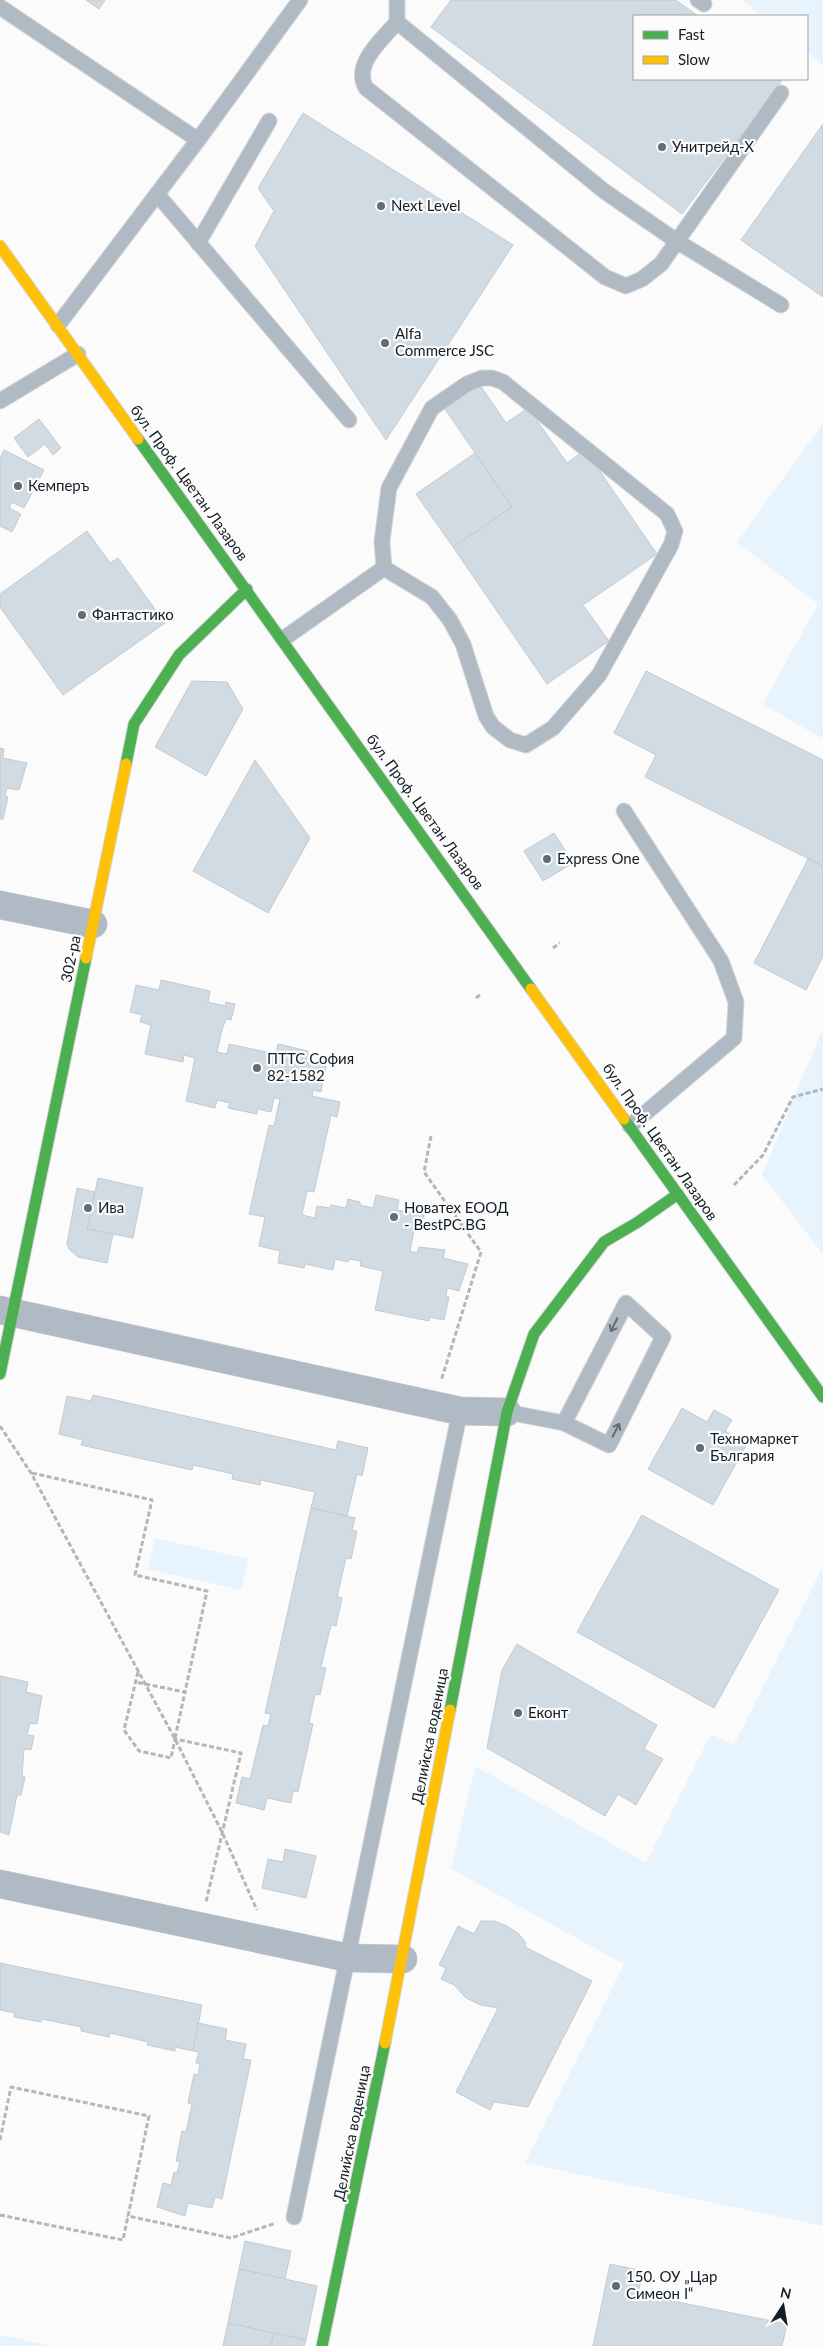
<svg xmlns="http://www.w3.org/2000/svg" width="823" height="2346" viewBox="0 0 823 2346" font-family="Lato,sans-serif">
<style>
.green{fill:#e7f3fd}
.building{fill:#d1dbe4;stroke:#c5cace}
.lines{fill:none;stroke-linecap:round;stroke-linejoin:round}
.lane-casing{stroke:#d6d7d9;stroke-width:17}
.street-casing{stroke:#d6d7d9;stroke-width:29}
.fast-casing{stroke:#d6d7d9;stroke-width:13}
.slow-casing{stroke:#d6d7d9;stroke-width:13}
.path{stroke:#b0b8be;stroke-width:3;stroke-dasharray:5 2.5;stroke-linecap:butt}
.lane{stroke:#afbac5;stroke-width:15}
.street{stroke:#afbac5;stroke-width:28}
.fast{stroke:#4caf50;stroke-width:11}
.slow{stroke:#ffc107;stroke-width:11}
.oneway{stroke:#616c76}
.poi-dot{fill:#646b71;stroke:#fbfbfb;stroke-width:2}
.labels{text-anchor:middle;stroke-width:4.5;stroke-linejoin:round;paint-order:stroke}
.poi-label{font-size:15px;fill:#131d26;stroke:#fbfbfb;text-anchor:start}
.street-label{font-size:15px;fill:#131d26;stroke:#fbfbfb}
</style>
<rect width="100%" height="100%" fill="#fbfbfb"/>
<!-- green -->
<g class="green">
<path d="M742 0H823V65L807 52V16H762Z"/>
<path d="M823 423V739L763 704 818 604 737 542Z"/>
<path d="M823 1028V1254L762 1175Z"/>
<path d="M155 1538 248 1559 241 1590 148 1569Z"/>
<path d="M823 1566V2226L525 2163 624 1964 451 1869 475 1766 646 1863 711 1734 734 1745Z"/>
<path d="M0 2335 51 2346H0Z"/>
</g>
<!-- building -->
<g class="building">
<path d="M86 0H105L99 9Z"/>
<path d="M451 0H676L698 16H634V79H783L682 214 431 27Z"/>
<path d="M303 113 513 245 386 440 255 246 274 211 258 188Z"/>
<path d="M823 124V297L741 240Z"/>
<path d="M480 385 506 423 528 408 567 463 585 450 657 554 583 605 609 641 547 684 453 547 512 507 445 409Z"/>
<path d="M39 419 61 448 53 455 45 444 28 457 14 438Z"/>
<path d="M4 450 44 470 24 508 12 502 9 508 21 514 12 532 0 526V458Z"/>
<path d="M475 453 512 507 453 547 416 494Z"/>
<path d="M87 531 110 563 118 558 165 623 63 695 0 607V594Z"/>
<path d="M646 671 823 760V866L645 777 656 755 614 733Z"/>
<path d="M192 681 227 682 243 709 206 776 155 747Z"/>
<path d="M0 748 4 749 3 758 27 763 19 790 7 788 5 796 8 797 3 819H0Z"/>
<path d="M255 760 310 838 268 913 193 871Z"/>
<path d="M554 833 573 863 543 881 524 851Z"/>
<path d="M808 859 823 866V956L806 990 754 963Z"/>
<path d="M161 980 210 991 208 1002 225 1006 226 1002 235 1004 231 1020 226 1019 222 1030 217 1052 227 1054 229 1044 276 1054 278 1044 308 1051 306 1062 326 1066 321 1092 313 1090 312 1096 340 1102 337 1117 331 1115 314 1192 307 1191 302 1215 315 1218 317 1206 330 1208 331 1205 346 1208 348 1199 360 1202V1205L373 1208 376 1195 399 1200 397 1210 424 1215 421 1227 415 1226 410 1251 417 1253 419 1247 445 1250 443 1258 468 1264 459 1291 447 1288 446 1296 449 1297 444 1320 430 1317 429 1321 375 1310 383 1271 360 1266 361 1261 349 1259 348 1262 335 1259 333 1270 305 1264 304 1268 278 1263 280 1251 259 1246 265 1217 249 1214 269 1125 274 1126 280 1099 274 1098 271 1112 257 1109V1114L228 1108 230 1103 217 1100 215 1108 186 1101 195 1058 184 1055 183 1062 145 1054 151 1025 140 1022 142 1015 130 1012 136 985 159 990Z"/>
<path d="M98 1178 143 1188 133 1238 87 1229Z"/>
<path d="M77 1188 95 1192 87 1229 113 1234 107 1263 78 1257 69 1249 67 1244Z"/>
<path d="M93 1395 336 1450 338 1441 368 1448 362 1476 357 1474 347 1516 311 1508 315 1492 261 1480 260 1485 232 1479 233 1474 193 1465 192 1470 81 1445 83 1440 59 1434 67 1396 91 1401Z"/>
<path d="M682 1408 707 1422 714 1410 732 1420 725 1431 747 1444 713 1505 648 1469Z"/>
<path d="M311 1508 355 1518 352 1530 357 1531 351 1559 346 1558 337 1597 342 1598 336 1626 331 1625 321 1667 326 1668 320 1695 315 1694 309 1723 313 1724 298 1792 293 1791 291 1803 267 1798 264 1810 236 1803 242 1777 250 1779 263 1725 268 1726 271 1714 265 1713Z"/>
<path d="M642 1515 779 1590 714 1708 577 1632Z"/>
<path d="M517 1644 657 1725 644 1749 663 1759 636 1805 618 1794 605 1816 487 1748 502 1670Z"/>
<path d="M0 1676 28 1682 26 1692 42 1696 37 1724 30 1723 27 1735 34 1736 31 1750 24 1749 22 1776 25 1777 21 1795H17L9 1835 0 1832Z"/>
<path d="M285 1849 316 1856 306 1898 262 1888 268 1859 283 1862Z"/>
<path d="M481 1921H494L507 1926 518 1933 526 1943 525 1947 592 1981 528 2107 494 2102 490 2110 456 2092 498 2008 481 2005 466 1998 454 1985 441 1979 446 1968 439 1965 458 1926 474 1934Z"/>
<path d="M0 1963 202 2005 193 2051 175 2047V2051L147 2045 148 2042 110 2033 109 2037 81 2031V2027L42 2019 41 2022 14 2017 15 2013 0 2010Z"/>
<path d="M198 2023 227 2029 225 2040 246 2044 243 2059 251 2060 222 2199 215 2197 212 2208 188 2203 185 2216 157 2207 163 2183 171 2185 174 2172 177 2173 180 2162 176 2161 182 2131 186 2132 192 2104 188 2103 194 2074 198 2075 200 2064 196 2063 199 2052 193 2051Z"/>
<path d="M245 2241 291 2251 285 2279 239 2269Z"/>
<path d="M610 2264 643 2271 638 2294 787 2324 782 2346H593Z"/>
<path d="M239 2269 317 2286 306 2340 228 2323Z"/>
<path d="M228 2323 274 2333 271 2346H223Z"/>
<path d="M274 2333 306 2340 304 2346H271Z"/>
</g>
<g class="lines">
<defs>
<g id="lane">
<path d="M397 0V22L604 191 678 242 781 305"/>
<path d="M698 0 704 4"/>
<path d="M0 7 198 140"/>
<path d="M397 22C383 39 352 64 366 88L605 277 626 286 642 279 661 264 781 93"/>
<path d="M157 194 349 420"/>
<path d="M198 243 269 121"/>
<path d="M58 325 198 140 300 0"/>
<path d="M482 378H492L503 382 667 514 675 531 671 545 599 675 553 728 526 745 510 740 493 727 486 716 463 644 450 620 432 597 384 568 382 541 389 488 432 408 467 384Z"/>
<path d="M0 401 78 354"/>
<path d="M283 639 384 568"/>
<path d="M624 811 721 961 736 1002 734 1038 630 1126"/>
<path d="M507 1412 564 1423 609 1445 663 1337 626 1303 564 1423"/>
<path d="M294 2217 460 1411"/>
</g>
<g id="street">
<path d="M0 905 93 924"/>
<path d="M0 1310 460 1411 507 1412"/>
<path d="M0 1884 349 1958 403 1959"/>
</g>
<g id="fast">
<path d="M138 439 531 989"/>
<path d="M126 764 134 724 179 655 247 589"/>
<path d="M624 1119 823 1397"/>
<path d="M0 1374 86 958"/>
<path d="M450 1710 507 1412 534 1334 604 1242 638 1222 678 1194"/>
<path d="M322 2346 385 2043"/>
</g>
<g id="slow">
<path d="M0 246 138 439"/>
<path d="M86 958 126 764"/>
<path d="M531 989 624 1119"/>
<path d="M385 2043 450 1710"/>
</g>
</defs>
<!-- lane casing -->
<use href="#lane" class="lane-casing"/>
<!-- street casing -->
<use href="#street" class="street-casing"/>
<!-- fast casing -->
<use href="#fast" class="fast-casing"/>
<!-- slow casing -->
<use href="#slow" class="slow-casing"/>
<!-- path -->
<g class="path">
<path d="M553 948 560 943"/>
<path d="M476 998 481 994"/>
<path d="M431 1136 424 1172 481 1252 441 1381"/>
<path d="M734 1185 763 1155 793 1097 823 1089"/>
<path d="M0 1426 31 1473 175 1739 222 1832 257 1910"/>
<path d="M32 1473 152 1500 135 1575 207 1591 185 1692 135 1682"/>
<path d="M138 1672 124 1730 139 1751 171 1758 175 1739 241 1753 206 1902"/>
<path d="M175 1738 185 1692"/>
<path d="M0 2140 11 2087 149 2116 128 2216 231 2238 276 2223"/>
<path d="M0 2215 123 2240 128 2216"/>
</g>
<!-- lane -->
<use href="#lane" class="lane"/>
<!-- street -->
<use href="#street" class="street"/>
<!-- fast -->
<use href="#fast" class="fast"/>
<!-- slow -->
<use href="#slow" class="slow"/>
</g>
<!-- one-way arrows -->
<defs><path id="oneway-shaft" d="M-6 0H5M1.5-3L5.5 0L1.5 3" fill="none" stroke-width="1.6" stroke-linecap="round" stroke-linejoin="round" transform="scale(1.25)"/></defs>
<g class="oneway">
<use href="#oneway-shaft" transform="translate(614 1325) rotate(117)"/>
<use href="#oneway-shaft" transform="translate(616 1430) rotate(-63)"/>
</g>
<!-- markers -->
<g class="poi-dot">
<circle cx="662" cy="147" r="5"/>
<circle cx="381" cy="206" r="5"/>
<circle cx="385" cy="343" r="5"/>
<circle cx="18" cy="486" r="5"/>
<circle cx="82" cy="615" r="5"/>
<circle cx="547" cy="859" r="5"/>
<circle cx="257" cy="1068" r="5"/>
<circle cx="88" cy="1208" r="5"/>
<circle cx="394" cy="1217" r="5"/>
<circle cx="700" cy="1448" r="5"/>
<circle cx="518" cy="1713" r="5"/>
<circle cx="616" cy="2286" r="5"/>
</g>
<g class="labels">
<!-- poi labels -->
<g class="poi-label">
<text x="672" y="152">Унитрейд-Х</text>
<text x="391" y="211">Next Level</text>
<text x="395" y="339">Alfa<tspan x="395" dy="17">Commerce JSC</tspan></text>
<text x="28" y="491">Кемперъ</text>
<text x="92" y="620">Фантастико</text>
<text x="557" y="864">Express One</text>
<text x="267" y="1064">ПТТС София<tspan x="267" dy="17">82-1582</tspan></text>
<text x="98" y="1213">Ива</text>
<text x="404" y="1213">Новатех ЕООД<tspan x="404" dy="17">- BestPC.BG</tspan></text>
<text x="710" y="1444">Техномаркет<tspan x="710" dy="17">България</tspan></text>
<text x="528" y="1718">Еконт</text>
<text x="626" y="2282">150. ОУ „Цар<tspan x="626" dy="17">Симеон I“</tspan></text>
</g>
<!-- street labels -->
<g class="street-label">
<text transform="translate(189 483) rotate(54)" y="5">бул. Проф. Цветан Лазаров</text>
<text transform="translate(425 812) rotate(54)" y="5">бул. Проф. Цветан Лазаров</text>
<text transform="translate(71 959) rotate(-78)" y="5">302-ра</text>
<text transform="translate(660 1142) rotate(55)" y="5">бул. Проф. Цветан Лазаров</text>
<text transform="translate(430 1736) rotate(-79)" y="5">Делийска воденица</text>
<text transform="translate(352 2133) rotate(-79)" y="5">Делийска воденица</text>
</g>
</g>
<!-- legend -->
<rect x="633" y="15" width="175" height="65" fill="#fbfbfb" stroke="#9ea2a6"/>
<rect x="643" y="31" width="25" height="8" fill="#4caf50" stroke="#9ea2a6"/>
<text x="678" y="40" font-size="15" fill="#131d26">Fast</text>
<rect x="643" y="56" width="25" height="8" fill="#ffc107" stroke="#9ea2a6"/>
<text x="678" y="65" font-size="15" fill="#131d26">Slow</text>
<!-- north arrow -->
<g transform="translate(783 2306) rotate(12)" stroke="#fbfbfb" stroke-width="4" paint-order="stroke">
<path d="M0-4L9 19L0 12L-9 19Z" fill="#131d26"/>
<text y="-8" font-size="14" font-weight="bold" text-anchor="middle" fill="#131d26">N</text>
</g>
</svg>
